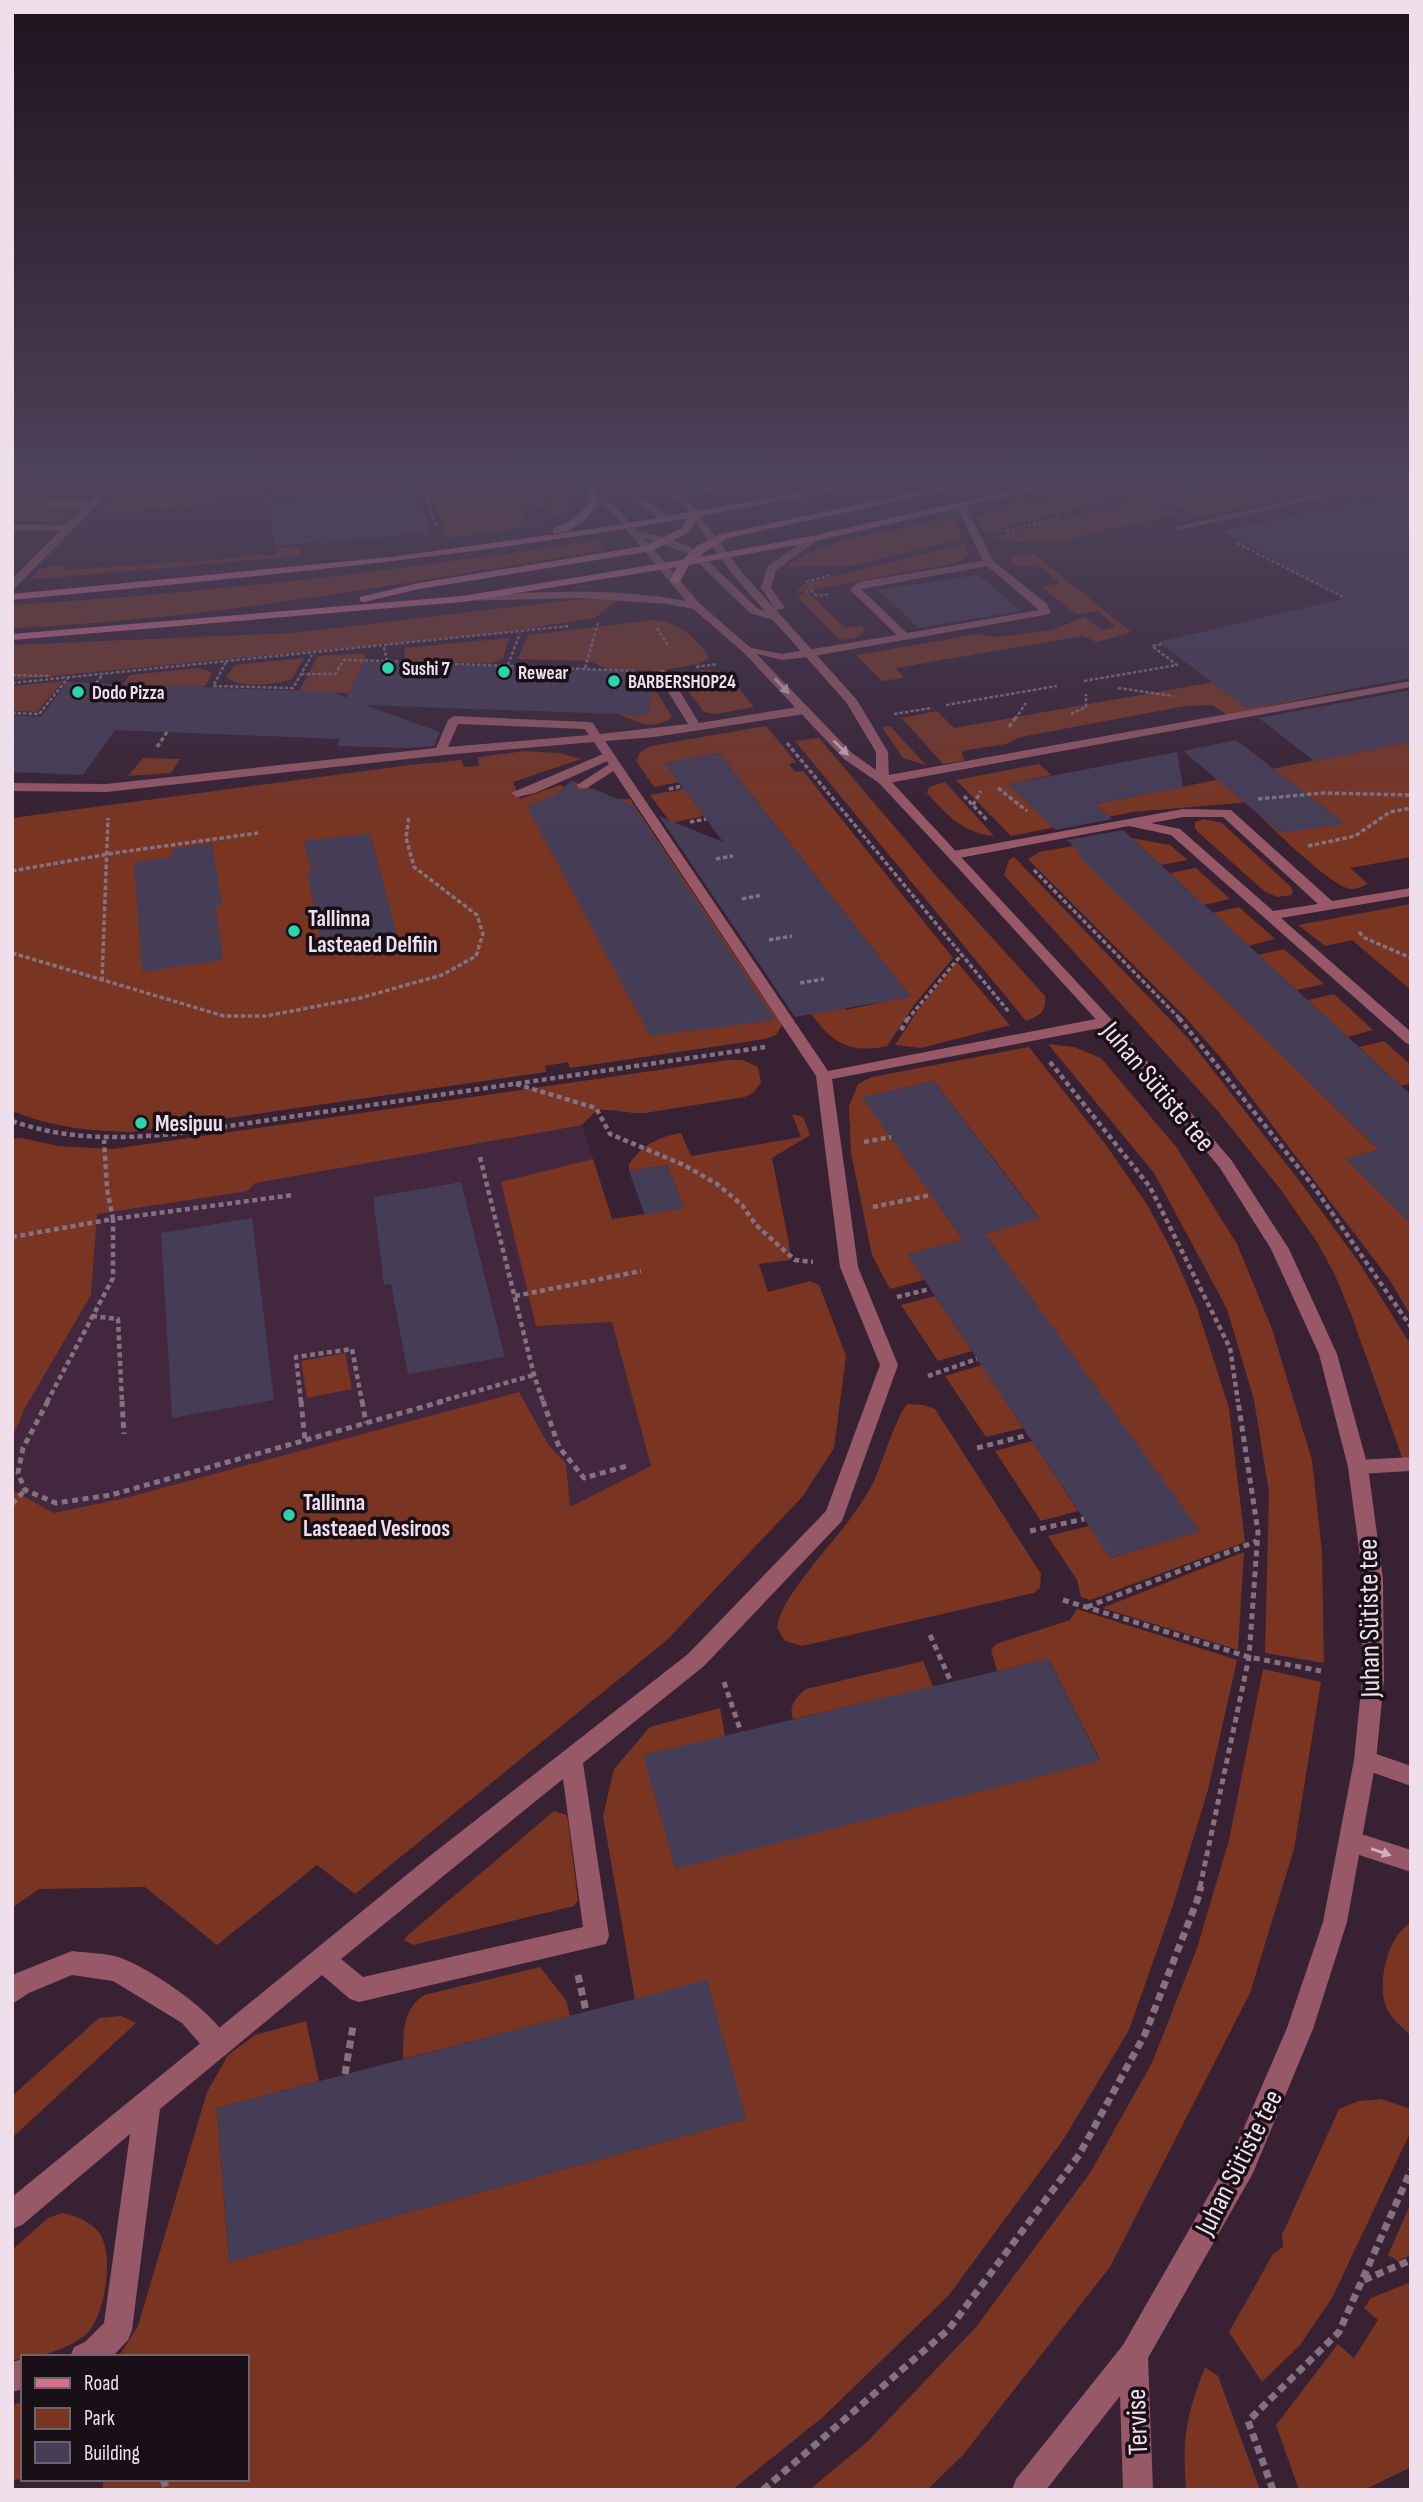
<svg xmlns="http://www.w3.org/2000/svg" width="1423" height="2502" viewBox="0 0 1423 2502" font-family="'Sofia Sans Condensed',sans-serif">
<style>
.built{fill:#42273e}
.green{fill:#793522}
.building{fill:#453c55}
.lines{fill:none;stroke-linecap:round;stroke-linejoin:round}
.path-far4{stroke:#857281;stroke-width:2.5;stroke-dasharray:3.5 2;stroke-linecap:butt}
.path-far3{stroke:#857281;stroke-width:3.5;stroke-dasharray:4.5 2.5;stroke-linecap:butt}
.path-far2{stroke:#857281;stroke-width:4.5;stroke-dasharray:5 3.5;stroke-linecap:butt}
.path-far1{stroke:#857281;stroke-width:5;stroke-dasharray:6 4.5;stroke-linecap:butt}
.path{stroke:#857281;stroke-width:7;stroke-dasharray:8 5;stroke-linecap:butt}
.service{fill:#975967;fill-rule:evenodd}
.minor{fill:#975967;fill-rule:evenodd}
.tertiary{fill:#975967;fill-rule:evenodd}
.secondary{fill:#d4718a;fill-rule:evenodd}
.oneway{fill:#d0b0bd}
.poi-dot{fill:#2ad5ac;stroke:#180f17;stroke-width:2.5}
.labels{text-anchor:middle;stroke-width:7;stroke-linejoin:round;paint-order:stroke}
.far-poi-label{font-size:19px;font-weight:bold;fill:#eedfeb;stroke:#180f17;text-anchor:start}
.poi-label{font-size:23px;font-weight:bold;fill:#eedfeb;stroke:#180f17;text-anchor:start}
.near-street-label{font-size:28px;fill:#eedfeb;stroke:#180f17}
</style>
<rect width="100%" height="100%" fill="#372133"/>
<!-- built -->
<path class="built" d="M576 1106 612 1219 645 1215 763 1427 12 1821V1205Z"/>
<!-- green -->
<g class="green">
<path d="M12 480H354L355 483 246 492 210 505 100 513 117 485 58 482 50 486 54 491 79 496 65 519 54 522 12 521Z"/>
<path d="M430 480H508L509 485 520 489 531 502 521 513 527 523 549 519 514 529 445 538Z"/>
<path d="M534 480H554L572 488C572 505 566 517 547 515L553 497Z"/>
<path d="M1243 480H1338L1343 482 1288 494 1290 498 1198 517 1161 498Z"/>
<path d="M1104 493 1122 497 984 533 975 517 1028 501Z"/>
<path d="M1143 500 1177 514 1060 541 1014 542 993 537Z"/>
<path d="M955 519 962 538 856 565 787 567C822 537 909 528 955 519Z"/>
<path d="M599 540 605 550C409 582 211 620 12 628V605C209 593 404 570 599 540Z"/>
<path d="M965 544 969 554 963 560 954 563 796 593 804 584Z"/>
<path d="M300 547 301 556 34 579 33 577C40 565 53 566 66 566L65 570 239 558 240 555C252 554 264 556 275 555L277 549Z"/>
<path d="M1034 554 1130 631 1129 633 1097 642 1082 636 896 668 904 678 882 681 856 655 978 634 999 637 1052 630 1085 617 1102 630 1116 627 1097 611 1076 614 1041 587 1060 583 1036 564 1018 567 1011 562 1013 557Z"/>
<path d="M809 593 845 628 862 626 865 632 855 638 840 640 797 596Z"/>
<path d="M588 598 618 599 595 618 500 633 12 680V645L293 633Z"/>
<path d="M654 620C677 621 699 639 709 658L698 664 657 671 608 669 589 661 518 659 528 635Z"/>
<path d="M509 638 503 659 491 663 405 661 404 648Z"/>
<path d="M364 653 365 661 349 693 299 691 318 656Z"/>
<path d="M304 658 292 679C276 685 240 689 226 677L235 665Z"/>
<path d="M1322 663 1411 676 1228 715 1212 705 1185 706 1021 737 1006 744 962 751 964 761 943 764 902 718 937 711 954 728Z"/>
<path d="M198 668 212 672 206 685 200 687 123 684 130 675Z"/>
<path d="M703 670C729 669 738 688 754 707L716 714 704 712 675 674Z"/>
<path d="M63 681 37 712 12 711V686Z"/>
<path d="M654 687 672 717C654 731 638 723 619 714L647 715Z"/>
<path d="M766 726 796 762 789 764 795 772 803 771 953 958 914 1005 887 1046C835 1058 821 1027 794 990L827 984 846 1010 910 996 719 753 665 763 679 782 654 787 636 761 640 752 651 746Z"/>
<path d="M890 726 926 765 903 758 882 727Z"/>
<path d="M819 738 938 878 1045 996C1047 1012 1039 1016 1026 1021L795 741Z"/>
<path d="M1411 741V857L1350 868 1368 884C1363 886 1357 889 1352 889 1334 890 1270 826 1255 811L1306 797 1133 812 1011 836 956 780 1039 764 1051 775 1009 784 1041 815Z"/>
<path d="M525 751 559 753 581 759 513 782 520 799 560 785 564 787 572 781 592 789 603 800 630 799 778 1019 782 1025 776 1035 765 1039 570 1068 568 1062 545 1066 546 1072 131 1132C88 1131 52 1127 12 1111V818L410 765 461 760 464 767 479 766 478 757Z"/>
<path d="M143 758 180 759 171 773 128 776Z"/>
<path d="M945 782 994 836C963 833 947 815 927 793L929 787Z"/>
<path d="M684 789 704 816 671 823 650 795Z"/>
<path d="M1204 819 1222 823 1290 886 1293 891 1291 895 1277 897 1264 891 1198 832 1195 828V822Z"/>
<path d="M1126 837 1170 845 1188 860 1161 865 1137 843 1078 855 1379 1150 1346 1159 1411 1224V1316L1389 1279 1222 1059 1185 1017 1028 859 1039 852Z"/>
<path d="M1014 857 1187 1037 1298 1179 1358 1261 1411 1345V1459L1403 1460 1351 1314 1335 1275 1317 1242 1281 1190 1217 1110 1004 875 1009 860Z"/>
<path d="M1196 868 1230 899 1204 905 1170 873Z"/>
<path d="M1411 904V990L1352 940 1325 946 1298 925Z"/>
<path d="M1239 907 1275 939 1248 946 1213 913Z"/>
<path d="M1284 949 1324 984 1297 990 1258 955Z"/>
<path d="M957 962 1010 1025 921 1048 895 1045 918 1010Z"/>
<path d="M1334 994 1373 1030 1347 1037 1308 1000Z"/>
<path d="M1384 1041 1411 1065V1083L1401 1086 1359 1047Z"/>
<path d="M1048 1044 1074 1047 1101 1058 1177 1148 1237 1244 1272 1329 1312 1460 1322 1552 1324 1663 1265 1653 1269 1492 1254 1400 1227 1309 1154 1173Z"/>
<path d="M1029 1047 1106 1145 1148 1206 1174 1255 1197 1308 1229 1408 1245 1542 1090 1600 1081 1597 1077 1580 1048 1536 1089 1526 1111 1558 1199 1531 985 1234 1039 1218 934 1081 863 1097 963 1240 908 1254 924 1280 890 1289 872 1255 851 1153 849 1106 858 1084 872 1077Z"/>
<path d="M727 1060H743L758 1067 761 1082 754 1092 745 1097 645 1113C628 1114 613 1109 597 1110L582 1125 255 1183 248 1191 97 1214 91 1295 25 1408 12 1438 13 1139 21 1138 58 1146 112 1149Z"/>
<path d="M792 1114 803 1117 810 1135 772 1158 789 1244 790 1260 759 1264 768 1292 810 1281 819 1285 846 1356 834 1448 803 1496 667 1640 355 1894 317 1865 217 1945 145 1887 39 1889 12 1908V1490L54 1513 125 1498 519 1392 548 1444 566 1464 570 1507 651 1466 612 1322 536 1326 501 1182 593 1159 612 1219 684 1208 667 1165 629 1171V1164C642 1145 658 1137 681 1133L691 1156 801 1137Z"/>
<path d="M935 1296 972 1351 938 1361 901 1305Z"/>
<path d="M345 1353 352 1389 307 1398 301 1361Z"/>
<path d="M982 1365 1023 1428 986 1437 945 1376Z"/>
<path d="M908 1404 923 1405 935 1409 1041 1574 1040 1588 1034 1593 802 1646 785 1641 777 1628C779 1597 838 1539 857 1509 863 1500 869 1491 874 1481 882 1465 897 1412 908 1404Z"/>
<path d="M1032 1441 1078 1511 1041 1521 995 1451Z"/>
<path d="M1244 1552 1238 1650 1102 1608Z"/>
<path d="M1077 1609 1237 1660 1208 1790 1173 1905 1129 2030 1063 2140 949 2295 823 2417 732 2490H103V2479H247V2357H118L138 2326 207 2092 228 2055 255 2035 306 2021 319 2081 217 2108 229 2262 746 2119 635 1999 603 1816 614 1769 650 1727 720 1708 725 1736 1100 1760 1049 1659 997 1671 991 1650 996 1644 1070 1620Z"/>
<path d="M923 1661 933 1687 793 1719C788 1706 796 1697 806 1689Z"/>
<path d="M1263 1669 1321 1682 1294 1849 1250 1993 1110 2267 963 2455 927 2490H809L868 2441 976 2327 1090 2173 1152 2063 1197 1948 1229 1840Z"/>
<path d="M554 1811 567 1815 578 1900 574 1906 413 1945 404 1940 408 1935Z"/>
<path d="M1411 1923V2036C1402 2027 1391 2018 1386 2007 1377 1983 1387 1936 1411 1923Z"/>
<path d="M540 1967 566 2000 570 2016 403 2059C403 2036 402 2009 424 1995Z"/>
<path d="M121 2016 136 2023 12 2138V2096L99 2018Z"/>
<path d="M1381 2099 1411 2109V2131L1332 2298 1300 2345 1262 2382 1229 2332 1273 2254 1283 2247 1282 2235 1339 2109 1359 2101Z"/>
<path d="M1411 2203V2255L1398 2261 1388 2255Z"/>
<path d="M62 2213C77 2216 95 2223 102 2238 113 2262 105 2311 89 2331 75 2348 31 2360 12 2360V2250L48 2218Z"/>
<path d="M1411 2282V2467L1364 2490H1299L1276 2425 1338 2344 1354 2358 1378 2320 1364 2308 1371 2298Z"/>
<path d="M1205 2367 1218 2376 1260 2490H1186C1182 2436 1186 2417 1205 2367Z"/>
<path d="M23 2402V2478L12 2481V2405Z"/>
</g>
<!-- building -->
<g class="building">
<path d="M417 489 429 533 274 546 270 501Z"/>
<path d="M1411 491V678L1246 708 1159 642 1346 598 1221 531Z"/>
<path d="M978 575 1021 611 919 628 878 590Z"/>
<path d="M365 661 654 672 656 677 647 715 365 705 440 732 434 746 409 748 337 746 340 739 115 730 83 775 12 772V715L41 717 67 682 332 692 346 698Z"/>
<path d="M1411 690V742L1314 761 1259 718Z"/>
<path d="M1236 740 1346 824 1281 833 1183 751Z"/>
<path d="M1177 752 1183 787 1095 804 1112 819 1056 830 1008 784Z"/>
<path d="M719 753 911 997 795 1017 659 816 723 842 664 763Z"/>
<path d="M572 781 576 782 575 786 579 791 591 788 633 805 775 1020 650 1036 527 807 554 795Z"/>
<path d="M1123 830 1411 1095V1224L1346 1159 1379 1150 1077 855 1082 854 1067 840Z"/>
<path d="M370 833 397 935 322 946 307 873 311 872 304 841Z"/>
<path d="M212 843 222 905 216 906 223 960 142 972 134 862 173 857 172 849Z"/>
<path d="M934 1081 1039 1219 985 1234 1200 1531 1110 1558 907 1254 963 1240 862 1097Z"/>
<path d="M667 1165 684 1208 645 1215 629 1171Z"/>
<path d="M461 1182 505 1357 408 1374 391 1284 384 1285 373 1197Z"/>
<path d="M252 1218 274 1400 172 1418 161 1233Z"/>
<path d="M1049 1659 1100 1761 675 1869 643 1755Z"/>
<path d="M707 1980 746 2119 229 2262 217 2108Z"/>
</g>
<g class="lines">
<!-- path-far4 -->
<g class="path-far4">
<path d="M423 480 422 485 436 526"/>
<path d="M307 492 323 480"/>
<path d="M1147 497 1165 506"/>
<path d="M427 499 449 501 494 515"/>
<path d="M1129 501 1227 480"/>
<path d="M1006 531 1059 518"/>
<path d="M1237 543 1345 598"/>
<path d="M806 582 831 575"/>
<path d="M805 592 812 591 817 596 829 594"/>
<path d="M657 628 669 647"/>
<path d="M384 647 387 661 635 671"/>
<path d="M226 662 213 686 293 688 312 655"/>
<path d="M508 665 520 633"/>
<path d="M696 667 718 664"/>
<path d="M585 668 598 623"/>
<path d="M301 674H335L344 660 387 661"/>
<path d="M12 675 51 676"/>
<path d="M1084 681 1177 665 1152 646 1163 644"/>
<path d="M12 683 569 626"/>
<path d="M96 683 103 674"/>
<path d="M1118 688 1173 696"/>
<path d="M946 705 1057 686"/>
<path d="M12 713 39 714 68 678"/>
<path d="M894 714 931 708"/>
<path d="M1071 714 1086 707V694"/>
<path d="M1015 719 1026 703"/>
</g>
<!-- path-far3 -->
<g class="path-far3">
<path d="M1009 727 1016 717"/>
<path d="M787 743 1009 1012"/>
<path d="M157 747 167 732"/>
<path d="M998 788 1027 811"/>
<path d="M669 789 682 786"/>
<path d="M964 796 987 820"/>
<path d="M1258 799 1323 793 1411 795"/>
<path d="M973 805 981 791"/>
<path d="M690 822 706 819"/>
<path d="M1308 846 1355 836 1390 812 1411 808"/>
<path d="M716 859 733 856"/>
<path d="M1034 870 1181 1020"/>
<path d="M12 871 114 853 258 833"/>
<path d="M742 899 762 895"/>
<path d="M1359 932 1365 938 1411 958"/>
<path d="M769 940 792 936"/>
<path d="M12 953 224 1016H266L360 998 442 975 476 956 483 934 477 915 414 867 406 838 409 816"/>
<path d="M102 981 108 818"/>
<path d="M800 983 824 979"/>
<path d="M907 1020 962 954"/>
</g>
<!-- path-far2 -->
<g class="path-far2">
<path d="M1179 1018 1314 1187 1411 1327"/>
<path d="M901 1030 908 1018"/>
<path d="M1050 1062 1150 1187 1230 1348 1238 1402"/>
<path d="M516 1084 596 1108 610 1134 684 1165 717 1184 742 1205 756 1225 795 1260 813 1262"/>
<path d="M12 1121C67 1140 117 1139 174 1134L765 1047"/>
<path d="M864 1142 891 1137"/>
<path d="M480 1157 534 1375 543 1402"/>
<path d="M873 1207 931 1195"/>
<path d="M12 1237 113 1219 107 1189 104 1140"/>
<path d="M515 1296 641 1271"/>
<path d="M897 1297 930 1289"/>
<path d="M92 1316 118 1319 122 1402"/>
<path d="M928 1376 977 1359"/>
<path d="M47 1402 113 1278V1219L293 1195"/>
<path d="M301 1402 296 1357 352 1349 362 1402"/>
<path d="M438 1402 534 1375"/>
</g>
<!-- path-far1 -->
<g class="path-far1">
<path d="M48 1401 23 1448 18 1473 25 1490 56 1503 111 1495 444 1401"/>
<path d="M122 1401 124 1434"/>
<path d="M301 1401 305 1440"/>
<path d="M362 1401 366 1423"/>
<path d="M543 1401 559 1447 584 1478 627 1466"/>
<path d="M977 1448 1028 1435"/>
<path d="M12 1504 25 1490"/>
<path d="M1030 1531 1084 1519"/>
<path d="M1063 1600 1249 1657 1321 1671"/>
<path d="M1087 1607 1257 1541"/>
<path d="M930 1635 951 1682"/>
<path d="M724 1682 741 1732"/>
<path d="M1200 1887 1249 1657 1258 1532 1238 1401"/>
</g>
<!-- path -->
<g class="path">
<path d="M578 1975 586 2011"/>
<path d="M345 2074 353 2026"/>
<path d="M1364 2280 1411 2260"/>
<path d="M163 2479 167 2490"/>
<path d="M763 2490 949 2329 1079 2155 1145 2034 1197 1901 1201 1886"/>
<path d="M1273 2490 1248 2421 1339 2332 1411 2170"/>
</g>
<!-- service -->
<g class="service">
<path d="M516 480C531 480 549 490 545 507H539L535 495Z"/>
<path d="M1381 480H1400L1180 530 1175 527Z"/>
<path d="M1043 485 1102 488 1107 491 1102 494 1046 490 1041 487Z"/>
<path d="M961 503 966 506 993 561 1046 603 1051 612 1050 614 808 657 782 660 741 650 747 647 782 654 897 635 850 590 858 582 983 561 956 506ZM987 566 1039 610 907 633 861 589Z"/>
<path d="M608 752 614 756 612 759 535 793 517 797 511 793Z"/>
<path d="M614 761 618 762V768L587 788H579L577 785Z"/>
<path d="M1411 1457V1471L1358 1474 1351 1472 1348 1467 1351 1462 1358 1460Z"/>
<path d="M1352 1831 1411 1850V1872L1344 1850 1340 1842 1344 1834Z"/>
<path d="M72 1951C88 1953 106 1953 121 1958 153 1970 218 2014 231 2045L227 2054 218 2058 209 2054 182 2023 113 1981 72 1975 29 1993 12 2004V1975Z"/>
</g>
<!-- minor -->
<g class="minor">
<path d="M113 481 118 484 116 486 12 591 14 577 60 531 12 530V524L65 525 83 508 46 506 41 503 43 501 89 502Z"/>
<path d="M662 669 668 672 699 723 804 706 810 710 804 714 654 737 605 741 828 1071 1106 1017 1114 1022 1106 1027 832 1079 858 1267 898 1365 842 1521 704 1666 583 1763 609 1936 606 1944 359 2002 350 1999 322 1975 160 2109 132 2330 128 2340 112 2357H70L74 2347 85 2342 104 2323 130 2134 22 2225 12 2229V2197L426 1859 688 1654 826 1511 880 1365 840 1267 816 1076 594 742 444 755 106 792 12 791V783L106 784 436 748 448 720 454 716 589 722 593 723 600 734 688 724 656 672ZM458 724 585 729 589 735 448 747ZM563 1779 583 1927 363 1977 341 1959Z"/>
<path d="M1411 681V687L883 784 877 780 883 776Z"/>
<path d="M1183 809 1231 810 1332 901 1411 888V896L1281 918 1411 1032V1045L1406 1043 1171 835 1129 826 954 859 947 855 954 851ZM1183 817H1223L1318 904 1273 911 1180 829 1151 823Z"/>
<path d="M1365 1750 1411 1766V1786L1357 1767 1354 1760 1357 1753Z"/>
<path d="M23 2359V2389L12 2392V2362Z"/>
</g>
<!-- tertiary -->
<g class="tertiary">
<path d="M575 480H585L621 512 637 531 671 539 697 550 758 609 765 611 732 574 682 503 641 480H653L688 499 740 570 776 610 761 588 767 567 808 537H816V541L776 570 771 588 785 608 776 610 857 700 888 752 889 779 1111 1019 1232 1161 1289 1249 1337 1354 1368 1467 1383 1579 1384 1680 1376 1760 1347 1922 1313 2029 1253 2173 1148 2358 1153 2490H1123L1120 2396 1046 2490H1012L1016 2479 1123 2345 1233 2153 1287 2028 1323 1922 1354 1760 1362 1680 1363 1579 1348 1467 1319 1354 1271 1249 1220 1168 1101 1025 949 858 879 783 844 759 743 652 693 609 667 604 580 598 459 601V597L463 596C538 592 612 587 686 601L615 516ZM644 538 689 554 750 613 773 620 846 702 876 752V770L852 753 751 648 700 604Z"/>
<path d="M600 480C623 480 655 503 671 520L663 522 649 510Z"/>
</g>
<!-- secondary -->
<g class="secondary">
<path d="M645 480H669L711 487 781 488 786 491 781 494 711 493Z"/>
<path d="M872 480H894L699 516 689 532 652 551 419 589 364 602 360 601V597L419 583 645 546 682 528 688 518C464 558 238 578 12 600V594L391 557 606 527Z"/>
<path d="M974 480H993L728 538 695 558 812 536 1059 480H1077L812 542 689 565 679 583 675 584 670 581 677 567 462 602 12 640V634L462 596 682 560 697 546 721 534Z"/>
<path d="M590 486 595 489 599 502C590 518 572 534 553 533V529C568 523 580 516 589 502L585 489Z"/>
</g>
</g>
<!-- one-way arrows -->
<defs><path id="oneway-solid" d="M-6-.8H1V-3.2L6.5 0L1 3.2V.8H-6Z" transform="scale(1.75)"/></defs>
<g class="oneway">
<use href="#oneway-solid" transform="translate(782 686) rotate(46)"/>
<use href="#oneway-solid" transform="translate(841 748) rotate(45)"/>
<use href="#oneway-solid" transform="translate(1381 1852) rotate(19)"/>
</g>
<!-- sky -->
<linearGradient id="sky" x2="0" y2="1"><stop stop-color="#1e121c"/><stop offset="0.58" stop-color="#4d435b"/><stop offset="1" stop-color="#4d435b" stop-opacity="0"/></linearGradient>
<rect width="1423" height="831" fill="url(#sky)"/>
<!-- markers -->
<g class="poi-dot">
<circle cx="388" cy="668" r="7"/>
<circle cx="504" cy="672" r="7"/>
<circle cx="614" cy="681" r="7"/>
<circle cx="78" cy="692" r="7"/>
<circle cx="294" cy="931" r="7"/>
<circle cx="141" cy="1123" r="7"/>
<circle cx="289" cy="1515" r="7"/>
</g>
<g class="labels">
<!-- far-poi labels -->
<g class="far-poi-label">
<text x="402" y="675">Sushi 7</text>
<text x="518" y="679">Rewear</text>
<text x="628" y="688">BARBERSHOP24</text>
<text x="92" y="699">Dodo Pizza</text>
</g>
<!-- poi labels -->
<g class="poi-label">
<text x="308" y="926">Tallinna<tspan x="308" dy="26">Lasteaed Delfiin</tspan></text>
<text x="155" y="1131">Mesipuu</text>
<text x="303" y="1510">Tallinna<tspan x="303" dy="26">Lasteaed Vesiroos</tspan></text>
</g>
<!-- near-street labels -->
<g class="near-street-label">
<text transform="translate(1159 1086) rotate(50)" y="10">Juhan Sütiste tee</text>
<text transform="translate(1368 1618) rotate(-91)" y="10">Juhan Sütiste tee</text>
<text transform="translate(1238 2162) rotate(-63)" y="10">Juhan Sütiste tee</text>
<text transform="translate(1136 2422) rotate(-92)" y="10">Tervise</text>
</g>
</g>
<!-- border -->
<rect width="1423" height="2502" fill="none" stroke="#eedfeb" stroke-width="28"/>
<!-- legend -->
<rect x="21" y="2355" width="228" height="126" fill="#180f17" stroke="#6e626c" stroke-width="2"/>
<rect x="35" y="2378" width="35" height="10" fill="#d4718a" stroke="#6e626c" stroke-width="2"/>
<text x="84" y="2390" font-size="21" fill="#eedfeb">Road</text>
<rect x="35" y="2408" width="35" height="21" fill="#793522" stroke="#6e626c" stroke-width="2"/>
<text x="84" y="2425" font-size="21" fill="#eedfeb">Park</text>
<rect x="35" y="2442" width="35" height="21" fill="#453c55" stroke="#6e626c" stroke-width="2"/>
<text x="84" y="2460" font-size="21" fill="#eedfeb">Building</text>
</svg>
